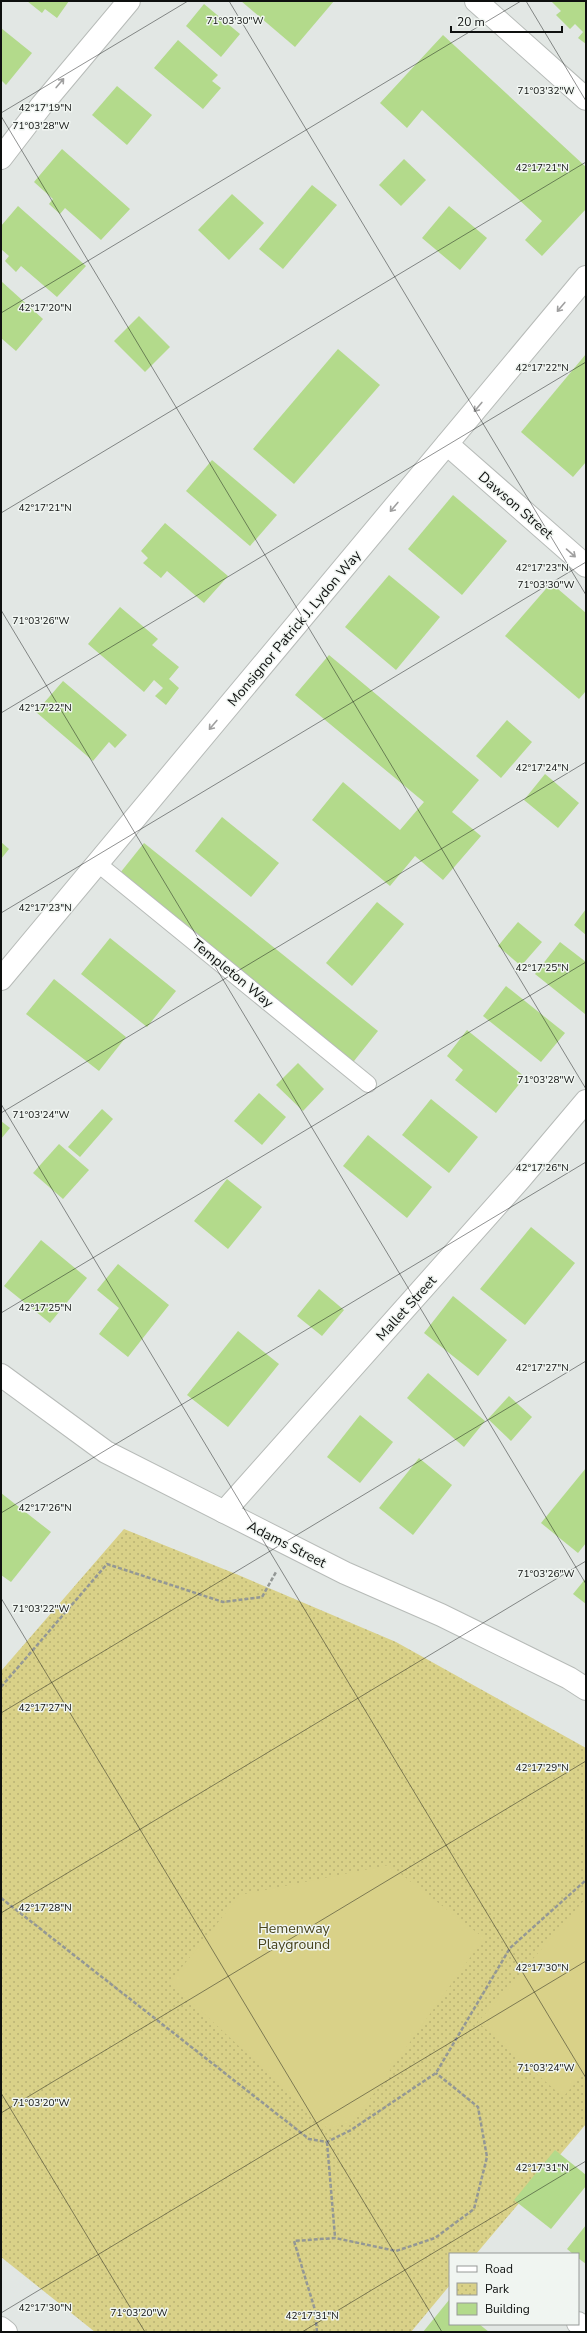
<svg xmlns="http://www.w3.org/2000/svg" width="587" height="2333" viewBox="0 0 587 2333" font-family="'Nunito Sans',sans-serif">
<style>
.park{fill:url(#park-dots)}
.pitch{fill:#d9d188}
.building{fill:#b3da8b}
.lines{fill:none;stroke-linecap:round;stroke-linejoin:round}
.lane-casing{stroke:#b7bbb8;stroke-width:18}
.street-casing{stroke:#b7bbb8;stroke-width:24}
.secondary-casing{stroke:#b7bbb8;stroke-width:24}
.path{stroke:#939795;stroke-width:2.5;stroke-dasharray:4 2;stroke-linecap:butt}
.lane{stroke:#fff;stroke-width:16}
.street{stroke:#fff;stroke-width:22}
.secondary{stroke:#fff;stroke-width:22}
.oneway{stroke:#9f9f9f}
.ticks{fill:none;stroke:#0e100f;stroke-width:1;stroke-opacity:0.45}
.labels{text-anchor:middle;stroke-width:3;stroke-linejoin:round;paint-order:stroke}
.street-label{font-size:14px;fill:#0e100f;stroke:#f0f5f1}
.park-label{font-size:14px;fill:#47431c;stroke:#f0f5f1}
.ticks-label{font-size:10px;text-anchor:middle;fill:#0e100f;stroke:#f0f5f1;stroke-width:3;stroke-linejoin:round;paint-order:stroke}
</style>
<defs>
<pattern id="park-dots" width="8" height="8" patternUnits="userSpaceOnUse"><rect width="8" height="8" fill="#d9d188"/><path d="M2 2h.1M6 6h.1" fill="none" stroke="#b9b274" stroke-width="1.8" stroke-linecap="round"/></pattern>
</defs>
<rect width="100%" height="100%" fill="#e2e7e4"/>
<!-- park -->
<path class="park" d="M124 1529 236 1574 396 1642 586 1748V2124L476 2254H450V2285L411 2332H95L1 2257V1671Z"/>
<!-- pitch -->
<g class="pitch">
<path d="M389 1865 484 1938 354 2121 328 2129 170 1982 240 1895Z"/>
<path d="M586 1898V2071L563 2097 478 2022Z"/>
</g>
<!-- building -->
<g class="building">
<path d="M27 1H69L57 18 45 9 42 13Z"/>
<path d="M241 1H334L295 47Z"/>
<path d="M551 1H586V44L578 38 583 32 575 24 570 29 556 15 561 11Z"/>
<path d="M204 4 240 34 221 57 186 26Z"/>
<path d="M1 28 32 53 6 85 1 80Z"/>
<path d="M443 35 586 167V209L542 256 525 240 542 221 422 110 407 128 380 103Z"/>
<path d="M178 40 218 75 212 81 221 88 203 109 154 68Z"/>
<path d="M117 86 152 115 127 145 92 115Z"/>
<path d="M62 149 130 209 101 240 65 208 60 214 49 204 53 199 34 182Z"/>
<path d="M404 159 426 180 401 206 379 185Z"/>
<path d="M312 185 337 205 283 269 259 249Z"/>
<path d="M232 194 264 223 229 260 198 230Z"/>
<path d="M18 206 86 266 57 297 21 266 16 272 5 261 9 256 1 249V226Z"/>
<path d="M449 206 487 238 460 270 422 238Z"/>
<path d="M1 281 43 319 16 351 1 338Z"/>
<path d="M139 316 170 347 145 372 114 341Z"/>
<path d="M338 349 380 385 294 484 253 449Z"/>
<path d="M586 354V462L573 477 521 432Z"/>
<path d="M212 460 277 515 250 546 186 491Z"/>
<path d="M453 495 507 541 462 595 408 549Z"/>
<path d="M165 523 228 576 204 603 167 571 161 578 143 563 148 558 141 551Z"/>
<path d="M389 575 440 617 396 670 345 627Z"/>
<path d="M551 583 586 613V691L579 699 505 636Z"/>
<path d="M120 607 158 639 152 645 179 667 169 679 179 688 166 705 155 696 163 688 154 680 144 692 88 644Z"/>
<path d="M329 655 479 780 452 812 481 836 443 880 415 856 390 886 312 820 343 782 400 830 424 802 295 695Z"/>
<path d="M63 681 127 735 115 748 109 742 93 761 36 712Z"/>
<path d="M507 720 532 742 501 778 476 756Z"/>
<path d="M545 774 579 803 558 828 524 800Z"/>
<path d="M222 817 279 863 251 897 195 851Z"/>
<path d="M1 842 9 849 1 859Z"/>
<path d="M144 843 378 1031 346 1071 112 883Z"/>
<path d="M377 902 404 924 352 986 326 963Z"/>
<path d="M586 909V935L574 925Z"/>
<path d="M518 922 542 942 521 966 498 946Z"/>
<path d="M110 938 176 991 147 1027 81 974Z"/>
<path d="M560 942 586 962 585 1014 535 974Z"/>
<path d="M54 979 126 1037 99 1071 26 1014Z"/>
<path d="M506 986 565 1033 541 1062 483 1016Z"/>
<path d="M467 1030 525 1077 496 1113 455 1080 463 1070 447 1056Z"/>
<path d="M298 1063 324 1089 303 1111 276 1085Z"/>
<path d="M259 1093 286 1117 262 1145 234 1121Z"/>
<path d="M431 1099 478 1137 449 1173 402 1135Z"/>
<path d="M102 1109 113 1119 80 1157 68 1147Z"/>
<path d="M1 1121 10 1128 1 1139Z"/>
<path d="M368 1135 432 1187 407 1218 343 1166Z"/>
<path d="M59 1144 89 1170 63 1199 33 1173Z"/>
<path d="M227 1179 262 1207 228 1249 194 1221Z"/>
<path d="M531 1227 575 1263 525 1325 480 1289Z"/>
<path d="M41 1240 87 1278 50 1323 4 1286Z"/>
<path d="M118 1264 169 1305 128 1357 99 1334 119 1308 97 1290Z"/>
<path d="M319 1289 344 1310 322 1336 297 1316Z"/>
<path d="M453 1296 507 1340 478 1376 424 1333Z"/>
<path d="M238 1331 279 1364 228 1427 187 1395Z"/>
<path d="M428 1373 485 1421 464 1447 407 1398Z"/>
<path d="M509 1396 532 1417 511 1441 488 1419Z"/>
<path d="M360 1415 393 1442 360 1483 327 1457Z"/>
<path d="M419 1458 452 1485 413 1535 379 1508Z"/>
<path d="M586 1468V1543L578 1553 541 1523Z"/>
<path d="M1 1493 51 1532 11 1582 1 1575Z"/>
<path d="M586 1578V1604L573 1594Z"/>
<path d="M555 2150 586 2175V2186L551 2229 514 2200Z"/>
<path d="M586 2225V2264L578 2258V2254H573L567 2249Z"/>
<path d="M449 2300 450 2324H479L489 2332H423Z"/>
</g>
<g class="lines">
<defs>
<path id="lane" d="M97 863 368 1084"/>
<g id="street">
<path d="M476 1 586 99"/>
<path d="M1 158 41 106 129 1"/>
<path d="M447 444 586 566"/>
<path d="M1 979 586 277"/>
<path d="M224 1512 521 1178 586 1101"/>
<path d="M578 2323 586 2330"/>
<path d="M1 2328 6 2332"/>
</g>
<path id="secondary" d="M1 1375 106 1452 345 1573 441 1615 569 1678 586 1689"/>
</defs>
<!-- lane casing -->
<use href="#lane" class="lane-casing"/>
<!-- street casing -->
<use href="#street" class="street-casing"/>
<!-- secondary casing -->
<use href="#secondary" class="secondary-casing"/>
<!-- path -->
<g class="path">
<path d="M1 1687 107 1564 223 1602 262 1597 276 1572"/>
<path d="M1 1898 309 2139 327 2142 351 2130 436 2073 510 1948 586 1880"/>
<path d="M327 2142 335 2237"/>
<path d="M317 2332 315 2310 294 2241 335 2238 396 2251 435 2238 474 2209 487 2157 478 2107 436 2073"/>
</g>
<!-- lane -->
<use href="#lane" class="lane"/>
<!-- street -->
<use href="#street" class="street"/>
<!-- secondary -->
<use href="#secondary" class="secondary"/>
</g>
<!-- one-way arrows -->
<defs><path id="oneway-shaft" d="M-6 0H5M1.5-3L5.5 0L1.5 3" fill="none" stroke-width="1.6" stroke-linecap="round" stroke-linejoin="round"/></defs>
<g class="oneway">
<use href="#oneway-shaft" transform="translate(60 83) rotate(-50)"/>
<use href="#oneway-shaft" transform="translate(561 307) rotate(130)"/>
<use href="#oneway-shaft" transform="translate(478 407) rotate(130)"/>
<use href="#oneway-shaft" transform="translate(394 507) rotate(130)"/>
<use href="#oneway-shaft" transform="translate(571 553) rotate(41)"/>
<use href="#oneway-shaft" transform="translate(213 725) rotate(130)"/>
</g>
<!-- ticks -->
<path class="ticks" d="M229 1 586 595M526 1 586 101M1 113 188 1M1 116 586 1089M1 313 521 1M1 513 586 162M1 610 586 1584M1 713 586 362M1 913 586 562M1 1104 586 2078M1 1113 586 762M1 1313 586 962M1 1513 586 1162M1 1598 442 2332M1 1713 586 1361M1 1913 586 1561M1 2093 145 2332M1 2113 586 1761M1 2313 586 1961M302 2332 586 2161"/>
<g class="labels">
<!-- street labels -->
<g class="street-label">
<text transform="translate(516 505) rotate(41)" y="5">Dawson Street</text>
<text transform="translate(294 628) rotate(-50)" y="5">Monsignor Patrick J. Lydon Way</text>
<text transform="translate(233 973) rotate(39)" y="5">Templeton Way</text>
<text transform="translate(406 1308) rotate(-48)" y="5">Mallet Street</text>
<text transform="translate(287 1544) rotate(27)" y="5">Adams Street</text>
</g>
<!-- park labels -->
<g class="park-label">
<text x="294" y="1933">Hemenway<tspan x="294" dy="16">Playground</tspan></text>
</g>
</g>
<g class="ticks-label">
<text x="235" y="24">71°03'30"W</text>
<text x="546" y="94">71°03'32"W</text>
<text x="45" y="111">42°17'19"N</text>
<text x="41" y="129">71°03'28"W</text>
<text x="542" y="171">42°17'21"N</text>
<text x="45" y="311">42°17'20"N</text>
<text x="542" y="371">42°17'22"N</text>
<text x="45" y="511">42°17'21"N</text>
<text x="542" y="571">42°17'23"N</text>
<text x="546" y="588">71°03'30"W</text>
<text x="41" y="624">71°03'26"W</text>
<text x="45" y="711">42°17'22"N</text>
<text x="542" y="771">42°17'24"N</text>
<text x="45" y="911">42°17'23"N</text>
<text x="542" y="971">42°17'25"N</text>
<text x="546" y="1083">71°03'28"W</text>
<text x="41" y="1118">71°03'24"W</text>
<text x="542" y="1171">42°17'26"N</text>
<text x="45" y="1311">42°17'25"N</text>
<text x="542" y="1371">42°17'27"N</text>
<text x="45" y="1511">42°17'26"N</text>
<text x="546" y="1577">71°03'26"W</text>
<text x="41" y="1612">71°03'22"W</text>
<text x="45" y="1711">42°17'27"N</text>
<text x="542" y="1771">42°17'29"N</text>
<text x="45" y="1911">42°17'28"N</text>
<text x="542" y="1971">42°17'30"N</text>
<text x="546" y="2071">71°03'24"W</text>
<text x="41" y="2106">71°03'20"W</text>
<text x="542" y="2171">42°17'31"N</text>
<text x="45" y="2311">42°17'30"N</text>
<text x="139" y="2316">71°03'20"W</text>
<text x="312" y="2319">42°17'31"N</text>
</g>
<!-- border -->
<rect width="587" height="2333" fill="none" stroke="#0e100f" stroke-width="4"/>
<!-- legend -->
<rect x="449" y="2253" width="130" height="72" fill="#f0f5f1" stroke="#969997"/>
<rect x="457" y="2266" width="20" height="6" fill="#ffffff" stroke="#969997"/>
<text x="485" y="2273" font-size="12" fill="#0e100f">Road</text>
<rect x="457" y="2283" width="20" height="12" fill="url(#park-dots)" stroke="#969997"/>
<text x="485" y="2293" font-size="12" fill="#0e100f">Park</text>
<rect x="457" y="2303" width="20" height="12" fill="#b3da8b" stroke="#969997"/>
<text x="485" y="2313" font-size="12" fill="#0e100f">Building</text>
<!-- scale -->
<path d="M451 26v6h111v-6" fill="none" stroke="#0e100f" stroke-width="2"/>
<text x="457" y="26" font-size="12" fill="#0e100f" stroke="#f0f5f1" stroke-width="3" paint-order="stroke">20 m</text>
</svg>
